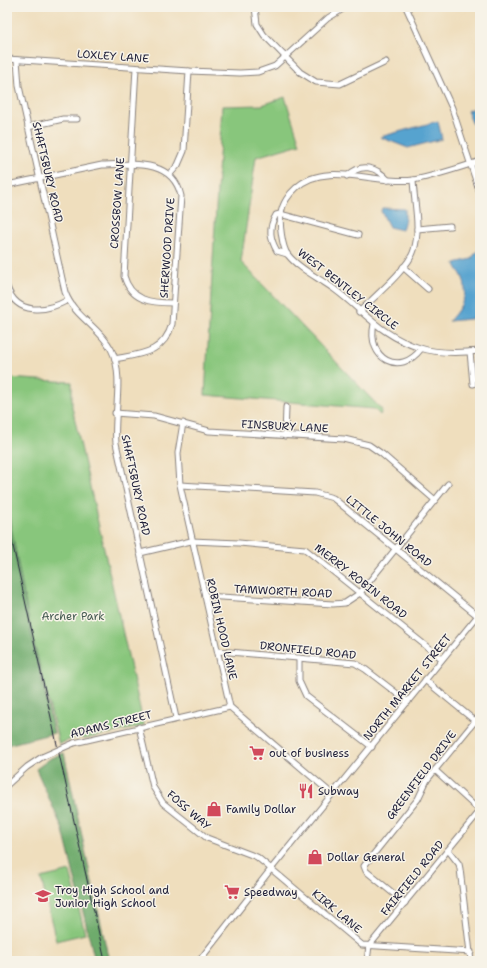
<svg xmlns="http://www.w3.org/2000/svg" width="487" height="968" viewBox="0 0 487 968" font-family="'Shantell Sans',sans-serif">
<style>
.green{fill:#88c67c;stroke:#55745c}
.forest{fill:#6eab6c;stroke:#486654}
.water{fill:#56a3cf;stroke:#3c6285}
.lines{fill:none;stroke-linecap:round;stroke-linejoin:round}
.minor-casing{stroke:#88807c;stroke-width:7}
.minor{stroke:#fff;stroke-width:5}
.rail{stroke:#22223b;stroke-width:1}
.minor-bridge-casing{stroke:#88807c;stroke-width:7;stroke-linecap:butt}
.minor-bridge{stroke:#fff;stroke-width:5}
.labels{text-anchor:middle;stroke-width:3;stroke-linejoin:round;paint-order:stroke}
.street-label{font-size:11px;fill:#22223b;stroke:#f7f3e8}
.park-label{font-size:11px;fill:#465b52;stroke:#f7f3e8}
.poi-label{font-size:11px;fill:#22223b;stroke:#f7f3e8;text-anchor:start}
</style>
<rect width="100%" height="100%" fill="#f7f3e8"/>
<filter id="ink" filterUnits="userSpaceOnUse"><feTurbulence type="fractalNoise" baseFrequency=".025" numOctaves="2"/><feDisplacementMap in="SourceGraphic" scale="8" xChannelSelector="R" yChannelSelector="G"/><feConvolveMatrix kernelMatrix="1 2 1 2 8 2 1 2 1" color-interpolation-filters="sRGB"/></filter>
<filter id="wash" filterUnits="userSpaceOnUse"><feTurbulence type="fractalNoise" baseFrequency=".012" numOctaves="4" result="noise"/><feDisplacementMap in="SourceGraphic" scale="16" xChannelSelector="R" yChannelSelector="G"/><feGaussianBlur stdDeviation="0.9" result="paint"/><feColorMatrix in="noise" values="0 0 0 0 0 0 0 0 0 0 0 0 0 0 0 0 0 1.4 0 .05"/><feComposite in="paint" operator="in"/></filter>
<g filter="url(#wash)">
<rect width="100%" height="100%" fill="#efdebd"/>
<!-- green -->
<g class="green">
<path d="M285 97 300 144 256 157 241 262 382 410 380 415 374 409 205 395 222 106 262 105Z"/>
<path d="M7 378 72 382V407L144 726 85 739 77 737 59 744 30 628 7 506Z"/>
<path d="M70 871 85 934 56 941 41 878Z"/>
</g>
<!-- forest -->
<g class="forest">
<path d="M7 508 30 628 54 733 7 745Z"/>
<path d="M64 753 109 961H95L63 830 36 769 51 758Z"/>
</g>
<!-- water -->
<g class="water">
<path d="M480 106V128L475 129 467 111Z"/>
<path d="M438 121 442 139 408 148 380 137Z"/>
<path d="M382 208 405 209V219L402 230 389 227 381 211Z"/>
<path d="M478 250 480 252V318L449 321C461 308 470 294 462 276 460 272 455 267 455 263L471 259Z"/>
</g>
</g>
<g filter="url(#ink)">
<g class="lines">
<defs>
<g id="minor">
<path d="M255 7 257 24 264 35 300 72 316 82 340 84 386 62"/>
<path d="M406 7 452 108 480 193"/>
<path d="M7 59 189 71 240 73 258 72 275 66 328 18 346 7"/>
<path d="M17 60 19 86 65 292C74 317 99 326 111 349 125 375 113 414 116 443L176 718"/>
<path d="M136 68 124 276C131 301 151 303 173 303"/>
<path d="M28 127 63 119H77"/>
<path d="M480 161C459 168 435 176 413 180 378 185 324 160 296 188 289 194 282 204 281 214 279 222 282 248 288 255 299 269 319 278 334 289 364 311 381 336 420 348 439 354 461 353 480 351"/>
<path d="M170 174 178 165 184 151 189 71"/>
<path d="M347 176C361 163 376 166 388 180"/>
<path d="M7 185 102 165C133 164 173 159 181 196L172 324C164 353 141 354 115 359"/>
<path d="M417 229 450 226"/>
<path d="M287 254 277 251C270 239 268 228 276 215L280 214 358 235"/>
<path d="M403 267 428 289"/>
<path d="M7 287C17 316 46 312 68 300"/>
<path d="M359 312C373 298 409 268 414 250 421 229 414 202 413 180"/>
<path d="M374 324C366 359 400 377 421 349"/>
<path d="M470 352 473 384"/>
<path d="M115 413 154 416 209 431 344 439 369 445 382 454 435 500"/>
<path d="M183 423 178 453 180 485 230 707 332 794"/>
<path d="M285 436 286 407"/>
<path d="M180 485 315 493 333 498 478 616"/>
<path d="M140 553 191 541 239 543 305 549 441 658"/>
<path d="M205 596 333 604 345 603 360 593 448 484"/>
<path d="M218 651 355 663 365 669 408 702"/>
<path d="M299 658V681L306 696 372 747"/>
<path d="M425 680 480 725"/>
<path d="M139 727 153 787 163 803 207 838 257 857 362 945 471 952"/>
<path d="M74 743 230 707"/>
<path d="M435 770 480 811"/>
<path d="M7 785 27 767 42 757"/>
<path d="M448 850 459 864 460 869 471 961"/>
<path d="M405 903 366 871 364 866 418 799 427 780 435 770 480 715"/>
<path d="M199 961 271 869 480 613"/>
<path d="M367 961 369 946 480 811"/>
</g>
</defs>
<!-- minor casing -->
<use href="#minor" class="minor-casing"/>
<!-- minor -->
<use href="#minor" class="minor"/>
<!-- rail -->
<path class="rail" d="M7 519 105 961"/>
<defs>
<path id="minor-bridge" d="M42 757 74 743"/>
</defs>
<!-- minor-bridge casing -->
<use href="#minor-bridge" class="minor-bridge-casing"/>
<!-- minor-bridge -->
<use href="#minor-bridge" class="minor-bridge"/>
</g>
</g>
<!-- icons -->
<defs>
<symbol id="supermarket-bare" viewBox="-9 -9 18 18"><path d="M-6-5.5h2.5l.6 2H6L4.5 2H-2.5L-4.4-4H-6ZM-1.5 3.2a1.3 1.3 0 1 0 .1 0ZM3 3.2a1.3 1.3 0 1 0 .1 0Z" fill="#d1495b" stroke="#f7f3e8" stroke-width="2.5" paint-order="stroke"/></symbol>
<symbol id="restaurant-bare" viewBox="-9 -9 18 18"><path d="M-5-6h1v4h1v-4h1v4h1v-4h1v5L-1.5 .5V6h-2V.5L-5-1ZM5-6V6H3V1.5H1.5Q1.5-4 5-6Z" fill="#d1495b" stroke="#f7f3e8" stroke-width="2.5" paint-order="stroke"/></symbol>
<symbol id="shop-bare" viewBox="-9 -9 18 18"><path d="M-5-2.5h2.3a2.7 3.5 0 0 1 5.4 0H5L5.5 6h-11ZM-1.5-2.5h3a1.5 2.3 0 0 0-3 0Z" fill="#d1495b" stroke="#f7f3e8" stroke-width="2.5" paint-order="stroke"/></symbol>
<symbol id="school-bare" viewBox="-9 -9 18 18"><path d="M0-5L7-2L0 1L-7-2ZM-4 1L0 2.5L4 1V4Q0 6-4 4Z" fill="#d1495b" stroke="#f7f3e8" stroke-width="2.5" paint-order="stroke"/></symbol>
</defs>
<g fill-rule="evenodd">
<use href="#supermarket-bare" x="246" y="742" width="22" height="22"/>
<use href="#restaurant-bare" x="295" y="780" width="22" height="22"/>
<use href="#shop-bare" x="203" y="798" width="22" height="22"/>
<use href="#shop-bare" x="304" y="846" width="22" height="22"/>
<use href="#supermarket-bare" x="221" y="881" width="22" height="22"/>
<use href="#school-bare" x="32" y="885" width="22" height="22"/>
</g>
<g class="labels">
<!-- street labels -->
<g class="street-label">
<text transform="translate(113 56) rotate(4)" y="4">LOXLEY LANE</text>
<text transform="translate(48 172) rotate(77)" y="4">SHAFTSBURY ROAD</text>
<text transform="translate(117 203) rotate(-86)" y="4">CROSSBOW LANE</text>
<text transform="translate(167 248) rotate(-86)" y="4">SHERWOOD DRIVE</text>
<text transform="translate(348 289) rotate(38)" y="4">WEST BENTLEY CIRCLE</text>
<text transform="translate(285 426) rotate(3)" y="4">FINSBURY LANE</text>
<text transform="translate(136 485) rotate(78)" y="4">SHAFTSBURY ROAD</text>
<text transform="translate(389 531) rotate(39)" y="4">LITTLE JOHN ROAD</text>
<text transform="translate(361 581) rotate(38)" y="4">MERRY ROBIN ROAD</text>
<text transform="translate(283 591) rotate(3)" y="4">TAMWORTH ROAD</text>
<text transform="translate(222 629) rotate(77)" y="4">ROBIN HOOD LANE</text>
<text transform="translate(308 650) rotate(6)" y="4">DRONFIELD ROAD</text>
<text transform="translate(407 687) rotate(-51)" y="4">NORTH MARKET STREET</text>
<text transform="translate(111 724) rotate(-14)" y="4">ADAMS STREET</text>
<text transform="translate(421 775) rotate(-53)" y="4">GREENFIELD DRIVE</text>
<text transform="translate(189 810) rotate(41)" y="4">FOSS WAY</text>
<text transform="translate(412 878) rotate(-51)" y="4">FAIRFIELD ROAD</text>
<text transform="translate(337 911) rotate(40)" y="4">KIRK LANE</text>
</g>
<!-- park labels -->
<g class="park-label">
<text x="73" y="620">Archer Park</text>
</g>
<!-- poi labels -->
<g class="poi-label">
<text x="269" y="757">out of business</text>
<text x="318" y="795">Subway</text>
<text x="226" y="813">Family Dollar</text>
<text x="327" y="861">Dollar General</text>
<text x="55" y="894">Troy High School and<tspan x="55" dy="13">Junior High School</tspan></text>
<text x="244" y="896">Speedway</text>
</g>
</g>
<!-- margin -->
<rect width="487" height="968" fill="none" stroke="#f7f3e8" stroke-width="24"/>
</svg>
